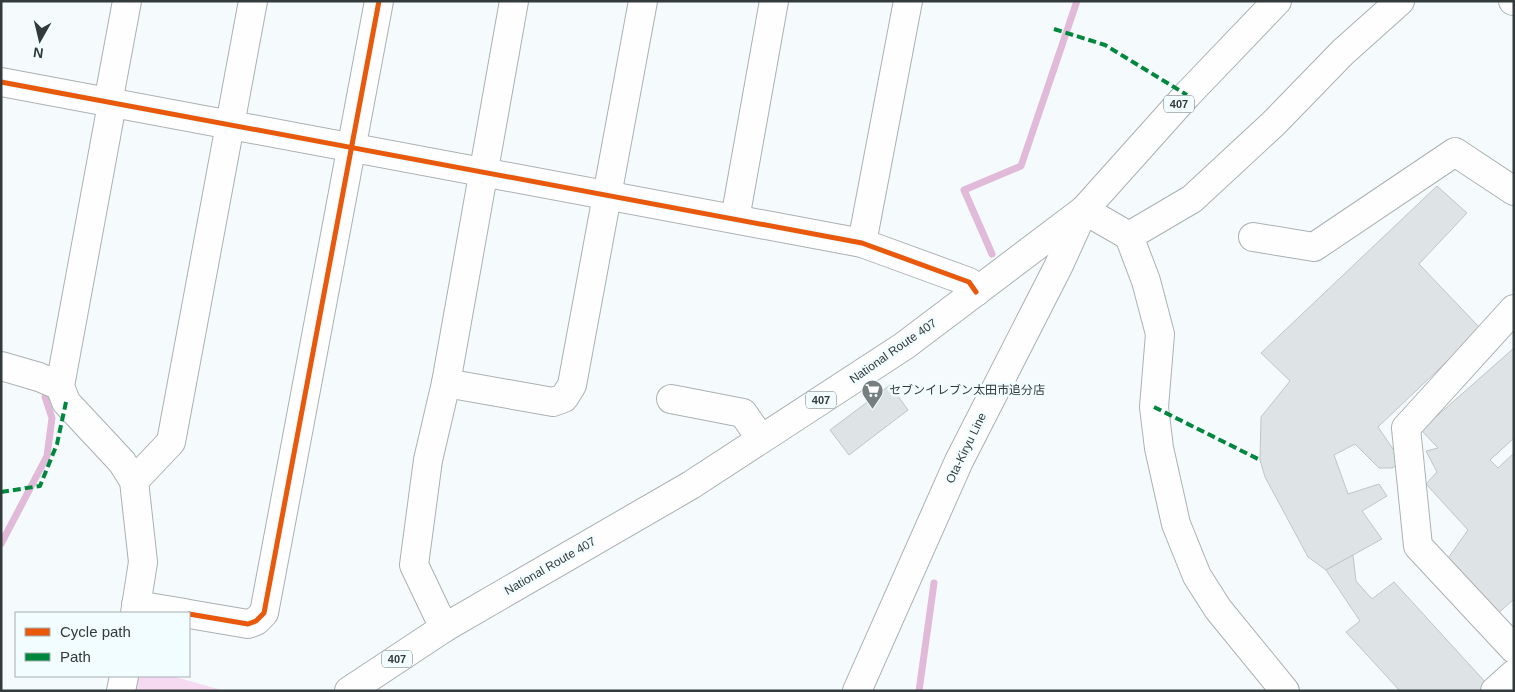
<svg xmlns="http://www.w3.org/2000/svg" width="1515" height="692" viewBox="0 0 1515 692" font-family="Arial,'Noto Sans JP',sans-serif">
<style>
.green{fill:#f5daf1}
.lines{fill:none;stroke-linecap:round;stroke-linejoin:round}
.stream{stroke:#e1bada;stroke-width:7}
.building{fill:#dee4e5;stroke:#c0c6c7}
.minor-casing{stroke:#abb1b2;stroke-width:30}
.major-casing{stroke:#abb1b2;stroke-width:30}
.highway-casing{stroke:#abb1b2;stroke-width:30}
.minor{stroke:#fefeff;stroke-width:28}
.major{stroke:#fefeff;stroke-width:28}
.highway{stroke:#fefeff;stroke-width:28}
.quiet{stroke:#00873e;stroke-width:4;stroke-dasharray:8 4;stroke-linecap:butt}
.cycleway-casing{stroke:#f2fdff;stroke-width:8}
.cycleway{stroke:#e8590c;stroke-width:5}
.labels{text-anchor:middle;stroke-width:5;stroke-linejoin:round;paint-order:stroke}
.shield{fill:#f2fdff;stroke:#6c7476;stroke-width:1}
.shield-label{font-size:11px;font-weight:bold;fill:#333a3b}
.street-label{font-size:12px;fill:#333a3b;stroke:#f2fdff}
.poi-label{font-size:12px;fill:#333a3b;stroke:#f2fdff;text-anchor:start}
</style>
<rect width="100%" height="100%" fill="#f5fbfc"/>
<!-- green -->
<path class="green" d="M138 676H172L225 691H135Z"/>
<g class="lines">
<!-- stream -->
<g class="stream">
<path d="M992 254 964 190 1021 166 1077 1"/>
<path d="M1 544 47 456 52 418 45 397"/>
<path d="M919 691 934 583"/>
</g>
</g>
<!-- building -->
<g class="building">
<path d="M1437 186 1467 213 1419 264 1481 329 1378 427 1393 449 1402 459 1393 468H1379L1355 444 1334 455 1348 494 1379 484 1387 496 1362 511 1382 539 1326 570 1308 557 1265 477 1260 460 1261 417 1290 381 1261 353Z"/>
<path d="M1514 348V438L1490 460 1498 468 1514 453V599L1495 616 1446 561 1468 530 1426 484 1437 472 1426 451 1438 448 1421 430Z"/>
<path d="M890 385 908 410 849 455 830 430Z"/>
<path d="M1353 555 1356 581 1372 599 1394 582 1487 684 1478 691H1400L1346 632 1360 621 1326 570Z"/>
</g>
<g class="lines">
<defs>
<g id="minor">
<path d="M1513 1H1514"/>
<path d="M1 82 862 243 969 282 976 292"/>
<path d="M108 103 127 1"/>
<path d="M112 104 60 386 66 402 122 462 134 481 143 562 135 613"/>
<path d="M1084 210 1129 236 1192 199 1274 123 1343 52 1400 1"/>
<path d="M735 219 774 1"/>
<path d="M1129 236 1146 281 1160 334 1154 407 1159 448 1176 524 1197 576 1218 609 1285 691"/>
<path d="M1253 237 1314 247 1455 152 1514 191"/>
<path d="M862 243 908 1"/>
<path d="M1514 309 1406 428 1418 546 1514 649"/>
<path d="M1 366 39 377 60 386"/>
<path d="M446 383 553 402 564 398 572 385 643 1"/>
<path d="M671 399 743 413 761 439"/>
<path d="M134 481 171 442 253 1"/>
<path d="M136 605 185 613"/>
<path d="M189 614 248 624 256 621 264 613 379 1"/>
<path d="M444 628 414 565 428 460 446 383 514 1"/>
<path d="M121 691 124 676"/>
<path d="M1495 691 1514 674"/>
</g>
<path id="major" d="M857 691 959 461 1058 267 1084 210"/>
<path id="highway" d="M349 691 444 628 691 485 904 346 1084 210 1187 95 1277 1"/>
</defs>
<!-- minor casing -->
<use href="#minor" class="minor-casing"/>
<!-- major casing -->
<use href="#major" class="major-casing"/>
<!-- highway casing -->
<use href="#highway" class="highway-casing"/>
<!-- minor -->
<use href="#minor" class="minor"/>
<!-- major -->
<use href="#major" class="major"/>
<!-- highway -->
<use href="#highway" class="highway"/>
<!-- quiet -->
<g class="quiet">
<path d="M1054 29 1105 45 1187 95"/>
<path d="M1154 407 1260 460"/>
<path d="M1 492 40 486 57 444 66 402"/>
</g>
<defs>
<g id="cycleway">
<path d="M1 82 862 243 969 282 976 292"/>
<path d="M189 614 248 624 256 621 264 613 379 1"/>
</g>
</defs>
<!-- cycleway casing -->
<use href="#cycleway" class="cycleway-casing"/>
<!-- cycleway -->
<use href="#cycleway" class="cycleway"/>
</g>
<!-- icons -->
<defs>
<symbol id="supermarket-pin" viewBox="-11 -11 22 30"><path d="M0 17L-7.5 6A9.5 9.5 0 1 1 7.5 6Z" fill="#777e7f" stroke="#f2fdff"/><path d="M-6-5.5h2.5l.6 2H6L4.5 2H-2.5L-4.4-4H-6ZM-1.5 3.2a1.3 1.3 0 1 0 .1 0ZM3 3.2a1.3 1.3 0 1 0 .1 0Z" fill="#fff"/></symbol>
</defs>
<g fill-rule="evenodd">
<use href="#supermarket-pin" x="860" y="378" width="25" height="34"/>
</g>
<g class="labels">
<!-- shield labels -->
<g class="shield">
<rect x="1164" y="95.5" width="30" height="17" rx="4"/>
<rect x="806" y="391.5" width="30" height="17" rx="4"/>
<rect x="382" y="650.5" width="30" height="17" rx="4"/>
</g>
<g class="shield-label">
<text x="1179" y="108">407</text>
<text x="821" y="404">407</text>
<text x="397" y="663">407</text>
</g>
<!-- street labels -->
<g class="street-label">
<text transform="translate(893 351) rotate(-35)" y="4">National Route 407</text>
<text transform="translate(966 448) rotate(-64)" y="4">Ota-Kiryu Line</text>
<text transform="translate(550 566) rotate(-30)" y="4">National Route 407</text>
</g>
<!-- poi labels -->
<g class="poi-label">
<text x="889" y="394">セブンイレブン太田市追分店</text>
</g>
</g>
<!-- border -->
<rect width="1515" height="692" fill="none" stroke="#333a3b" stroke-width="5"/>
<!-- legend -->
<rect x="15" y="612" width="175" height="65" fill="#f2fdff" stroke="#a6afb1"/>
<rect x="25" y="628" width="25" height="8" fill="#e8590c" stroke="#a6afb1"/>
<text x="60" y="637" font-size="15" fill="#333a3b">Cycle path</text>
<rect x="25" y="653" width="25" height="8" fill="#00873e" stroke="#a6afb1"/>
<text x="60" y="662" font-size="15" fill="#333a3b">Path</text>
<!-- north arrow -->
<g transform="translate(40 40) rotate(188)" stroke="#f2fdff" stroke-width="4" paint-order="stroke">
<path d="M0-4L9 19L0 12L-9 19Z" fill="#333a3b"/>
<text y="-8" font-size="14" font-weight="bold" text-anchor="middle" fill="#333a3b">N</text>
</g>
</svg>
